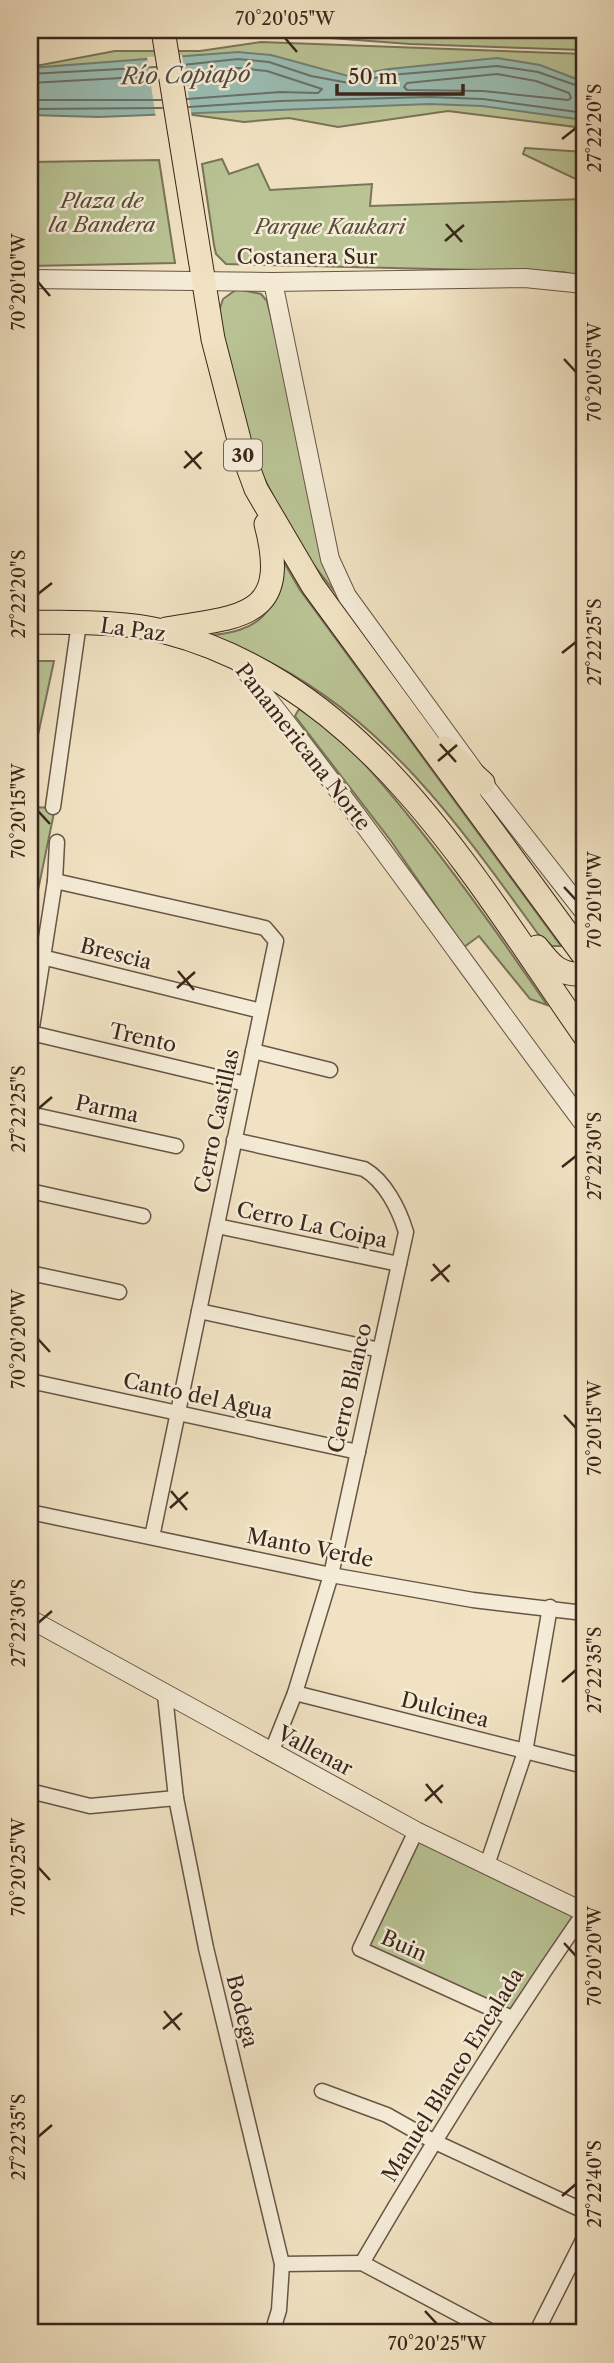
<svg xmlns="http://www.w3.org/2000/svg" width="614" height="2363" viewBox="0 0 614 2363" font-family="'Libre Caslon Text',serif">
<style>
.green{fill:#b9c394;stroke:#7a7458;stroke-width:2}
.water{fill:#9abeb4;stroke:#748177;stroke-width:2}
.pier{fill:#f0e2c2}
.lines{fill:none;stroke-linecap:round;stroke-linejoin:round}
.shore{stroke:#6a7268;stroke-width:2}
.minor-casing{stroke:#685545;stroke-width:17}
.tertiary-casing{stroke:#685545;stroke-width:20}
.trunk-casing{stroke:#3b261b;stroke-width:25}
.minor{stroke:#f5ecd7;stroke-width:14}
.tertiary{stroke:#f5ecd7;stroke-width:18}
.trunk{stroke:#f0e2c2;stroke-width:23}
.ticks{fill:none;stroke:#3b261b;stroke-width:2.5}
.labels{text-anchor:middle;stroke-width:5;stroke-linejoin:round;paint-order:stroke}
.shield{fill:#f5ecd7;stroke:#736153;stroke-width:2}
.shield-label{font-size:19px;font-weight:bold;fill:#3b261b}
.park-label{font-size:21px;font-style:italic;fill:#5a4d39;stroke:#f5ecd7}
.street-label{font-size:21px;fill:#3b261b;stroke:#f5ecd7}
.water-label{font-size:23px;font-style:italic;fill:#534c41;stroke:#f5ecd7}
.neatline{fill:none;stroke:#3b261b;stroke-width:2.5}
.ticks-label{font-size:18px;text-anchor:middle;fill:#3b261b}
</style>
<rect width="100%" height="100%" fill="#f0e2c2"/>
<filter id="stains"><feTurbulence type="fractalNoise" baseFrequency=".00286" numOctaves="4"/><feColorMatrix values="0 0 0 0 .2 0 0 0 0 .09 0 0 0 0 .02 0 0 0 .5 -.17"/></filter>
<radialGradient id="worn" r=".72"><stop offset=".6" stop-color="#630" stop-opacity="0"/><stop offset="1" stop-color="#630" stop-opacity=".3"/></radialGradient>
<!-- green -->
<g class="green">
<path d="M226 30H584V50L410 44Z"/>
<path d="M261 42 584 54V128L448 111 338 127 289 118 244 122 150 109 30 111V67L115 51H200Z"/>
<path d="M525 148 584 152V183L523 154Z"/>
<path d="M222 159 229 174 258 164 270 190 372 184 370 206 584 199V277L563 272 226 264 216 254 214 245 202 164Z"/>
<path d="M159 160 175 263 30 266V162Z"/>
<path d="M237 289 261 294 267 301 338 596 299 546 263 476 251 448 218 314 223 299Z"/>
<path d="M282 559 300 590 561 946H552L538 934C464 832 389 724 273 664 252 653 227 647 204 636 262 631 276 615 282 559Z"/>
<path d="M30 661H54L30 772Z"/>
<path d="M299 709C342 734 376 776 407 814 457 875 502 939 547 1005L530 999 479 936 464 947 391 841 295 716Z"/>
<path d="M30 807 55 808 30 929Z"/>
<path d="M416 1831 584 1912 512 2018 360 1949Z"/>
</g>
<!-- water -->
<path class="water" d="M238 52 271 55 348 76 389 69 497 58 540 65 584 82V120L482 106 429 104 99 117 30 115V68Z"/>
<!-- pier -->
<path class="pier" d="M182 55 192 118 156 119 147 57Z"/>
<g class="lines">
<!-- shore -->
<g class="shore">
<path d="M182 65 238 59 269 62 311 76 349 83 390 75 497 66 538 72 584 88"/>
<path d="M30 74 156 67"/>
<path d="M183 74 238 68 267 71 322 89 318 93 280 92 187 99"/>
<path d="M497 74 536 81 569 93 571 98 568 100 483 91 407 90 404 87 407 83Z"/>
<path d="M30 83 157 76"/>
<path d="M30 100H161"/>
<path d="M189 107 280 101 429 97 483 99 584 113"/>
<path d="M30 109 162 108"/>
</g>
<defs>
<g id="minor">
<path d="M53 807 79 623"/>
<path d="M55 881 265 928 276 941 152 1537"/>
<path d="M42 957 261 1011"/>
<path d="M31 1033 246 1084"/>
<path d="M30 1040 55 881 57 842"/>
<path d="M253 1051 330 1070"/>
<path d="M30 1114 176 1146"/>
<path d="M234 1140 364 1169C385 1181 399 1209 406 1232L331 1575 295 1693 271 1753"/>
<path d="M30 1191 143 1216"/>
<path d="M217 1226 399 1264"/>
<path d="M30 1273 119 1292"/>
<path d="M199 1311 380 1350"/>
<path d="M30 1381 358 1452"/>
<path d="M30 1512 331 1575 473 1600 584 1613"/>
<path d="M295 1693 584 1766"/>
<path d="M165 1695 176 1798 206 1948 282 2264 279 2310 272 2333"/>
<path d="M30 1791 90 1806 176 1798"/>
<path d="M416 1831 360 1949 512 2018"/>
<path d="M487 1865 525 1752 550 1607"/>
<path d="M322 2091 387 2115 433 2141 584 2211"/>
<path d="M362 2263C432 2143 505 2027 584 1913"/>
<path d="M282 2264 362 2263 494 2333"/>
<path d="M536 2333 584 2238"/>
</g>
<g id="tertiary">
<path d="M30 279 273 282 525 278 584 284"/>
<path d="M273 282 330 559 347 596 483 783 584 912"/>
<path d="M240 664C360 813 469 971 584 1124"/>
<path d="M30 1619 416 1831 584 1912"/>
</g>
<g id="trunk">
<path d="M163 30 213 339 242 451 256 489 313 586 584 956"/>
<path d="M30 622C72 623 121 621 162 631 366 683 472 875 584 1035"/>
<path d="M166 629C241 616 291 619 266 524"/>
<path d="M445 748 483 783"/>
<path d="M537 947C551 965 560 976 584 974"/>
</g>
</defs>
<!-- minor casing -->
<use href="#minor" class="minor-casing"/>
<!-- tertiary casing -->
<use href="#tertiary" class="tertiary-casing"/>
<!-- trunk casing -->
<use href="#trunk" class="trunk-casing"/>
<!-- minor -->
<use href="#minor" class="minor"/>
<!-- tertiary -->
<use href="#tertiary" class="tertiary"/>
<!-- trunk -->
<use href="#trunk" class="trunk"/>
</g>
<!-- ticks -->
<path class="ticks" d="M285 38 297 52M562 139 576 128M446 224 462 242M445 241 464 225M38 282 50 296M564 359 576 372M185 451 201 469M184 468 202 452M38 594 52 583M562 653 576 642M440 744 456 762M438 761 457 745M38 811 50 824M564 887 576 900M178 971 194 990M177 988 195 972M38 1109 52 1097M562 1167 576 1156M433 1264 449 1282M431 1281 450 1265M38 1339 50 1352M564 1415 576 1428M171 1491 187 1510M170 1508 188 1492M38 1623 52 1611M562 1682 576 1670M426 1784 442 1803M425 1801 443 1785M38 1867 50 1880M564 1943 576 1956M164 2011 180 2030M163 2029 182 2013M38 2137 52 2125M562 2196 576 2184M425 2311 437 2324"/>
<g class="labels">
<!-- shield labels -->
<rect class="shield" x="224" y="439.5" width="38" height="31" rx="5"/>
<g class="shield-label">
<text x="243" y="462">30</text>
</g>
<!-- park labels -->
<g class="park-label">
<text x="102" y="208">Plaza de<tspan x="102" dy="24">la Bandera</tspan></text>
<text x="330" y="234">Parque Kaukari</text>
</g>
<!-- street labels -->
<g class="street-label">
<text x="307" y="264">Costanera Sur</text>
<text transform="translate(133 630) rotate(8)" y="7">La Paz</text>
<text transform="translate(303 747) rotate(52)" y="7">Panamericana Norte</text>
<text transform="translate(116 954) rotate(14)" y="7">Brescia</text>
<text transform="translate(143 1038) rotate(13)" y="7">Trento</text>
<text transform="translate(107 1109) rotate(12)" y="7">Parma</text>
<text transform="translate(217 1121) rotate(-78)" y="7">Cerro Castillas</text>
<text transform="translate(312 1225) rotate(12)" y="7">Cerro La Coipa</text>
<text transform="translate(350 1388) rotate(-77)" y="7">Cerro Blanco</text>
<text transform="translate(198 1396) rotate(12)" y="7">Canto del Agua</text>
<text transform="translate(310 1548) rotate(11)" y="7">Manto Verde</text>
<text transform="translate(445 1710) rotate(14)" y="7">Dulcinea</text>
<text transform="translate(315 1751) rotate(28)" y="7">Vallenar</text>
<text transform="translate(404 1946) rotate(24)" y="7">Buin</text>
<text transform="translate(242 2011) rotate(76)" y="7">Bodega</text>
<text transform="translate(453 2075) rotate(-58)" y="7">Manuel Blanco Encalada</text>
</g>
<!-- water labels -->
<g class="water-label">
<text transform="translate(186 75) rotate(-1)" y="8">Río Copiapó</text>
</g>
</g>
<!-- margin -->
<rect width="614" height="2363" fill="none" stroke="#f0e2c2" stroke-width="77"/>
<!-- scale -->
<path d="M337 84v10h126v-10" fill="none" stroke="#3b261b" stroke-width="3.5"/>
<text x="348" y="84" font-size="21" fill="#3b261b" stroke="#f5ecd7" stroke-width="5" paint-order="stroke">50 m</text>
<rect x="38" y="38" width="538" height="2286" class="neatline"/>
<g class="ticks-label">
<text x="285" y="25">70°20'05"W</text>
<text transform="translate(595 128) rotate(-90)" y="6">27°22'20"S</text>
<text transform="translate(19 282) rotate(-90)" y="6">70°20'10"W</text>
<text transform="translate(595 372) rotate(-90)" y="6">70°20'05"W</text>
<text transform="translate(19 594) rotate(-90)" y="6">27°22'20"S</text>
<text transform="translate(595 642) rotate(-90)" y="6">27°22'25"S</text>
<text transform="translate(19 811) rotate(-90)" y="6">70°20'15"W</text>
<text transform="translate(595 900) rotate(-90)" y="6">70°20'10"W</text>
<text transform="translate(19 1109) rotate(-90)" y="6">27°22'25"S</text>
<text transform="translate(595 1156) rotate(-90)" y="6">27°22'30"S</text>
<text transform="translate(19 1339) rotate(-90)" y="6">70°20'20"W</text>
<text transform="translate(595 1428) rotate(-90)" y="6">70°20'15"W</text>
<text transform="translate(19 1623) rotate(-90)" y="6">27°22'30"S</text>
<text transform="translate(595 1670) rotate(-90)" y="6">27°22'35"S</text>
<text transform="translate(19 1867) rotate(-90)" y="6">70°20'25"W</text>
<text transform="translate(595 1956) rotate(-90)" y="6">70°20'20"W</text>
<text transform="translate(19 2137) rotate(-90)" y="6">27°22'35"S</text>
<text transform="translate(595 2184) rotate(-90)" y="6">27°22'40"S</text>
<text x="437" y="2350">70°20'25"W</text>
</g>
<rect width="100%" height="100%" filter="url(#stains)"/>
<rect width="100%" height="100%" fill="url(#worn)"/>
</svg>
